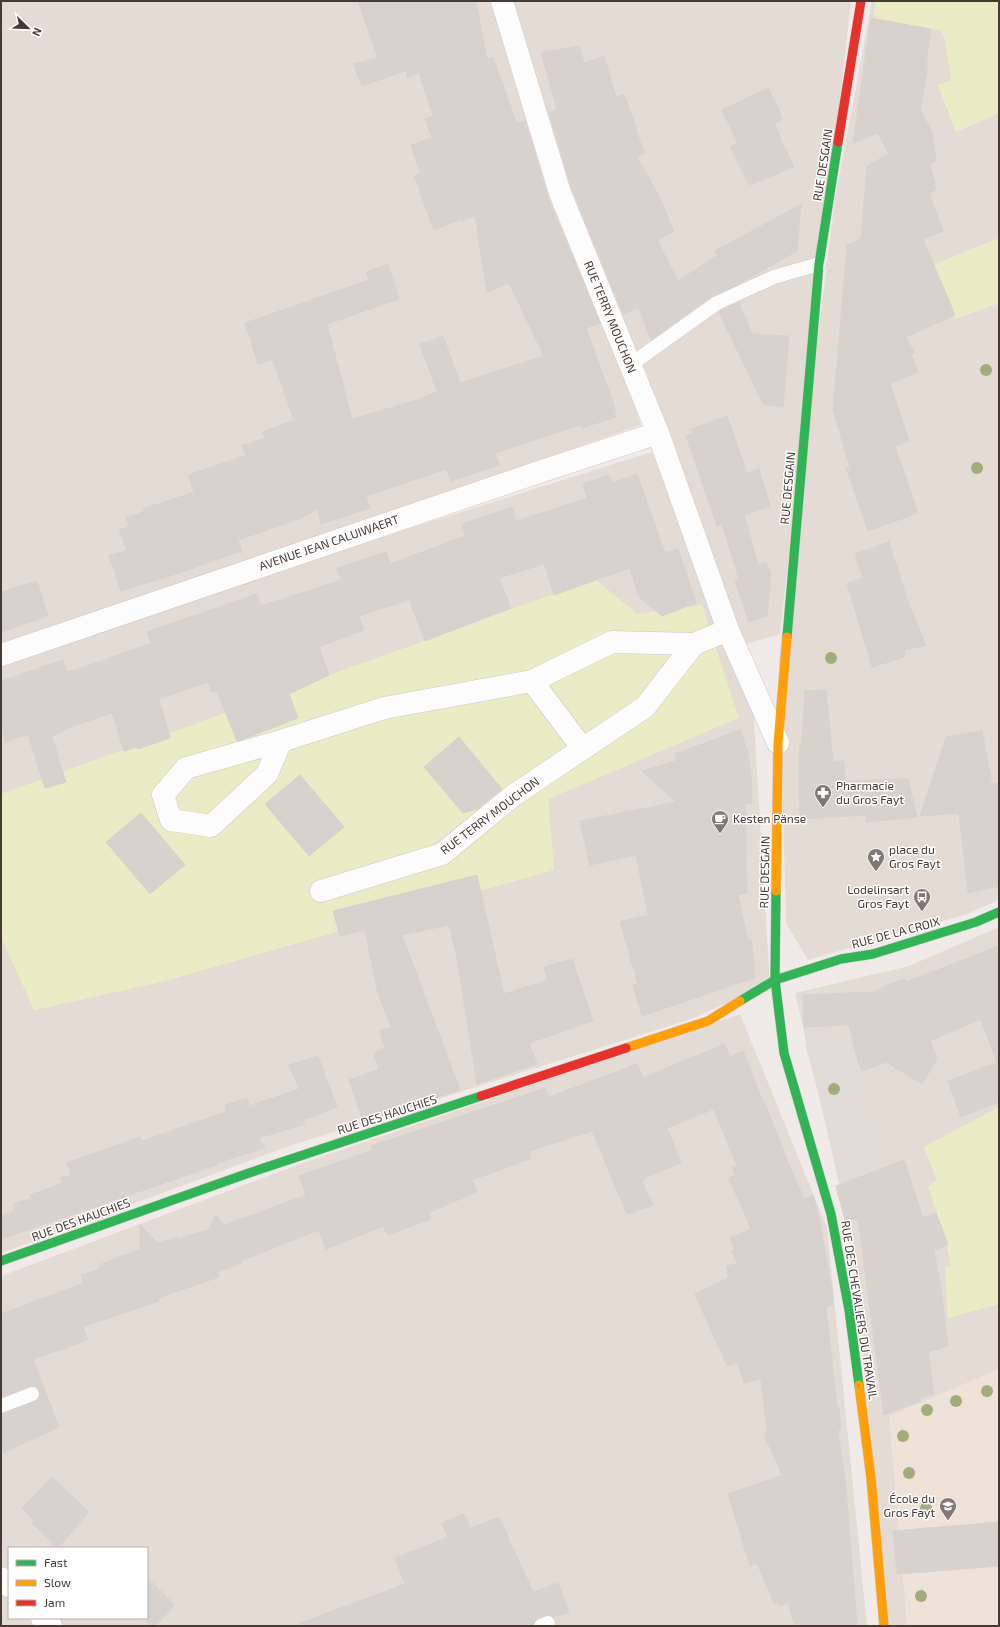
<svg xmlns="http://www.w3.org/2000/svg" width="1000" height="1627" viewBox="0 0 1000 1627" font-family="'Exo 2',sans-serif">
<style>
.residential{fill:#e5dbd5}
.education{fill:#efe2d9}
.green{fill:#e9ecc5}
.parking{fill:#e2dcd9}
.building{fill:#d8d2cf;stroke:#d8d1ce}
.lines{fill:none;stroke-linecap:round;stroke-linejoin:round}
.lane-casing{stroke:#cdc7c4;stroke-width:15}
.street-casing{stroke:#cdc7c4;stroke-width:23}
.fast-casing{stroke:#d2c7c0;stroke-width:10}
.slow-casing{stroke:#d2c7c0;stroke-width:10}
.jam-casing{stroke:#d2c7c0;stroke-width:10}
.lane{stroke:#fdfcfc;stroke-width:14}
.street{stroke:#fdfcfc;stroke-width:22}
.fast{stroke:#30b455;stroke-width:9}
.slow{stroke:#ff9f0a;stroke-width:9}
.jam{stroke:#e5322d;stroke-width:9}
.tree{fill:#a1ae7b}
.labels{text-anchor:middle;stroke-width:3;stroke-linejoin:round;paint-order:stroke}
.street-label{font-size:12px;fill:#473934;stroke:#fff}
.poi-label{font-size:12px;fill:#473934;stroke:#fff;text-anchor:start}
</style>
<rect width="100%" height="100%" fill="#f0ebe8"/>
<!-- residential -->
<g class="residential">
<path d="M1 1H851L780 634 740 646 647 375 570 205 641 425 1 646Z"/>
<path d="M872 1H999V900L967 914 808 960 786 923 779 659 834 205Z"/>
<path d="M652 452 753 706 770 984 688 1020 286 1147 1 1253V657Z"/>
<path d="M999 927V1626H889L852 1239 795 993 909 966Z"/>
<path d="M740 1014 827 1228 867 1626H59L50 1618H147V1548H9V1582L1 1575V1276L300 1164Z"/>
<path d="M1 1584 9 1591V1618H39L48 1626H1Z"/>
</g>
<!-- education -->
<path class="education" d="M999 1369V1626H907L889 1416Z"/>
<!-- green -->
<g class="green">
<path d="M875 1H999V113L956 132 938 85 951 80 945 39 940 30 873 19Z"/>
<path d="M999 238V303L955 319 944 288 939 290 928 267Z"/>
<path d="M595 579 637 614 702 605 739 718 548 799 554 870 165 981 34 1010 1 937V794Z"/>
<path d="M999 1107V1304L948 1318 945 1267 951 1265 946 1242 928 1186 937 1181 924 1147Z"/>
</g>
<!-- parking -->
<path class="parking" d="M805 1036 841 1039 881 1157 844 1178 831 1139 807 1051Z"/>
<!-- building -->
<g class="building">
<path d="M358 1H476L487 59 493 57 517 124 525 121 548 198 600 323 586 328 614 405 616 417 582 428 580 425 495 453 499 465 451 481 446 469 366 496 370 508 321 524 317 509 299 519 238 540 242 551 176 574 121 591 109 555 127 551 119 530 129 527 126 518 145 511 143 508 162 503 194 492 188 475 246 455 242 446 265 438 262 432 294 420 273 360 258 364 245 323 369 280 366 272 388 264 399 299 327 324 352 419 414 401 437 392 420 344 443 336 460 383 544 356 509 283 488 292 485 279 475 216 462 221 461 219 434 230 414 176 420 173 411 145 432 138 425 119 433 116 419 73 407 78V70L362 86 353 64 378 58Z"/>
<path d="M871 18 931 29 927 53V72L920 109 932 133 936 160 930 164 936 190 929 193 943 231 923 239 955 315 906 337 914 353 911 355 918 372 890 384 909 441 895 446 918 513 868 531 846 468 850 467 833 410 847 245 861 239 867 166 889 154 878 133 853 143Z"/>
<path d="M579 46 584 63 604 56 616 97 624 94 639 136 638 137 645 153 637 157 659 196 674 231 657 240 678 281 718 255 715 251 801 204 797 251 733 287 712 296 651 340 639 308 623 314 572 189 549 112 557 109 541 53Z"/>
<path d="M768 88 783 119 774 124 794 167 749 185 730 147 738 143 722 110Z"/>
<path d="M739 302 752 334 789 336 783 407 763 404 719 312Z"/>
<path d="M727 416 747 473 759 469 770 506 744 515 758 565 766 562 771 574 767 616 749 622 735 581 739 579 722 524 717 526 686 436 693 433 691 429Z"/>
<path d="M637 474 665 553 678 549 696 603 662 616 639 597 630 568 554 595 544 564 499 578 511 608 425 641 409 600 359 616 364 630 319 647 329 675 289 694 298 718 252 736 237 741 217 691 212 692 208 682 159 699 170 738 138 749 137 747 124 751 112 713 62 730 63 732 52 736 66 782 45 788 28 734 6 742 1 728V681L63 660 67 672 90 665 151 643 147 632 210 610 257 594 261 606 341 580 337 568 386 552 390 564 465 536 462 524 512 507 516 521 587 498 583 484 609 475 612 483Z"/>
<path d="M889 542 910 608 926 645 904 650 905 657 872 667 847 583 863 578 855 554Z"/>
<path d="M37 581 48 616 1 632V592Z"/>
<path d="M826 690 833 762 844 761 845 781 908 779 917 817 866 822V815L800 819 799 764 800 745H802L805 691Z"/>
<path d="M740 730 748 753 751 774 752 803 745 805 747 893 738 895 748 940H751L754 961V978L642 1016 633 985 638 984 620 922 648 915 636 855 590 865 580 821 676 802 642 771 676 761 675 754Z"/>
<path d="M982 731 992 784 999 783V886L968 893 959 813 920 816 946 737Z"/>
<path d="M459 737 502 789 477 809 463 813 424 767Z"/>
<path d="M300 775 344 827 309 856 265 804Z"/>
<path d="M141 813 185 865 150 894 106 842Z"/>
<path d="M477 875 504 994 548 980 544 967 572 959 593 1021 529 1043 537 1064 477 1084 456 953 449 925 402 935 460 1090 363 1122 349 1080 379 1069 374 1053 385 1048 380 1030 391 1027 378 994 365 930 340 936 333 911Z"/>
<path d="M999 946V1061H996L981 1019 930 1041 937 1059 922 1084 886 1062 862 1071 857 1058 849 1025 804 1027 803 995 873 992 887 985 905 979 906 982Z"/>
<path d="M725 1044 730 1057 743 1051 764 1104 765 1103 794 1178H795L804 1199 813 1195 819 1217 832 1289 833 1305 826 1307 837 1407H839L841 1429 838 1430 846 1487 857 1626H795L788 1603 780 1606 778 1603 774 1604 757 1563 750 1566 728 1494 782 1475 764 1434 767 1432 761 1379 744 1383 738 1362 727 1366 695 1294 728 1278 726 1266 738 1264 732 1251 735 1249 730 1238 751 1229 729 1178 736 1175 732 1167 737 1166 714 1109 667 1128 681 1163 644 1178 645 1180 642 1181 653 1205 627 1214 592 1131 530 1151V1159L472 1180 477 1192 428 1213 431 1219 387 1235 383 1226 326 1249 319 1230 241 1261 242 1263 217 1272 219 1277 158 1298 159 1301 83 1327 88 1340 33 1359 59 1427 1 1454V1414L35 1402 39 1399 40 1395 38 1388 33 1386 1 1397V1314L84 1283 81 1275 100 1269 99 1265 140 1249V1225L158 1243 177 1237 178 1239 210 1229 215 1215 225 1225 306 1195 299 1176 373 1150 371 1146 545 1088 549 1097 637 1064 643 1078Z"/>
<path d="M318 1056 337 1107 303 1120 305 1124 259 1138 265 1148 216 1163 217 1165 1 1239V1216L14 1211V1203L31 1199 30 1195 63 1183 61 1178 71 1175 67 1163 140 1137 142 1141 226 1112 225 1105 247 1098 249 1106 299 1089 289 1065Z"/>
<path d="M999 1062V1102L961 1117 948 1081Z"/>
<path d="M904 1160 923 1218 936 1213 948 1244 934 1251 941 1288 948 1346 928 1352 934 1394 920 1398V1401L884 1415 858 1219 845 1220 836 1186Z"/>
<path d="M52 1477 89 1512 58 1548 32 1523 34 1521 22 1508Z"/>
<path d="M464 1514 471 1528 499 1517 533 1592 558 1583 569 1612 554 1617 549 1615H545L537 1618 533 1625 530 1626H299L298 1624 405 1584 395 1558 448 1537 441 1523Z"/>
<path d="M999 1522V1566L897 1574 893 1531Z"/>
<path d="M147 1577 175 1605 155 1626H147Z"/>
</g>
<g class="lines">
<defs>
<g id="lane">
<path d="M630 365 717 303 774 277 819 264"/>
<path d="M1 1406 32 1394"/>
<path d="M541 1626 548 1623"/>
</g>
<g id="street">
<path d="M502 1 560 193 658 433 728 630 778 743"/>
<path d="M1 655 536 473 658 433"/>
<path d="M532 681 583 749"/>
<path d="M281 741 267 774 211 826 171 820 163 795 186 768 281 741 384 708 532 681 612 642 694 644"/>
<path d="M321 891 442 854 514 795 645 707 694 644 728 630"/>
<path d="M1 1578 9 1586"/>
<path d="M42 1618 51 1626"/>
</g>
<g id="fast">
<path d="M787 637 819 264 838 142"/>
<path d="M776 891 775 980 784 1053 831 1214 849 1310 859 1385"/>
<path d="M740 1001 775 980 841 959 873 954 976 922 999 912"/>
<path d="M1 1261 246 1174 481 1096"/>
</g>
<g id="slow">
<path d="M776 891 778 743 787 637"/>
<path d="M626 1048 708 1021 740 1001"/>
<path d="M859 1385 871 1478 884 1626"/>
</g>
<g id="jam">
<path d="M838 142 861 1"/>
<path d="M481 1096 626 1048"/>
</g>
</defs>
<!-- lane casing -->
<use href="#lane" class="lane-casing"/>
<!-- street casing -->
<use href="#street" class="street-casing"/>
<!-- fast casing -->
<use href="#fast" class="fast-casing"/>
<!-- slow casing -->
<use href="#slow" class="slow-casing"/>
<!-- jam casing -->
<use href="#jam" class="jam-casing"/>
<!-- lane -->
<use href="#lane" class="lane"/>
<!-- street -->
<use href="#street" class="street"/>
<!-- fast -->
<use href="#fast" class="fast"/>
<!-- slow -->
<use href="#slow" class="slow"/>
<!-- jam -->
<use href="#jam" class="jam"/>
</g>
<!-- trees -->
<g class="tree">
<circle cx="986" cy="370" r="6"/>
<circle cx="977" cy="468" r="6"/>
<circle cx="831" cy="658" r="6"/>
<circle cx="834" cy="1089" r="6"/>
<circle cx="987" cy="1391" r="6"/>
<circle cx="956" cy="1401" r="6"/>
<circle cx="927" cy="1410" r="6"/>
<circle cx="903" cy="1436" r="6"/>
<circle cx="909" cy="1473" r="6"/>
<circle cx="926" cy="1508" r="6"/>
<circle cx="921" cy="1596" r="6"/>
</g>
<!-- icons -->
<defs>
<symbol id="pharmacy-pin" viewBox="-11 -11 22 30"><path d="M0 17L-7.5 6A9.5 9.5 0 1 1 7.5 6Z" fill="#827773" stroke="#fff"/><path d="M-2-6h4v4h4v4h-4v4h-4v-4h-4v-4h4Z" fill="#fff"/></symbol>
<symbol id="cafe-pin" viewBox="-11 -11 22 30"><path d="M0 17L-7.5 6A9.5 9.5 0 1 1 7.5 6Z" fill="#827773" stroke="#fff"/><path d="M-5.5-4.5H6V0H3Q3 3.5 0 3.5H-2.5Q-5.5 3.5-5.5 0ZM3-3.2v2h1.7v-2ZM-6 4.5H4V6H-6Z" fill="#fff"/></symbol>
<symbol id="sight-pin" viewBox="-11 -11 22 30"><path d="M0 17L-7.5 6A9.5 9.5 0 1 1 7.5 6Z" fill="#827773" stroke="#fff"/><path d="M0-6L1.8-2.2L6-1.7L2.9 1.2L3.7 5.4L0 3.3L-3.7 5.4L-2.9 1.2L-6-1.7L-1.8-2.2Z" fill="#fff"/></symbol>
<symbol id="bus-pin" viewBox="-11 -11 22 30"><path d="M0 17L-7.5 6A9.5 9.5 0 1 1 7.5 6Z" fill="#827773" stroke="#fff"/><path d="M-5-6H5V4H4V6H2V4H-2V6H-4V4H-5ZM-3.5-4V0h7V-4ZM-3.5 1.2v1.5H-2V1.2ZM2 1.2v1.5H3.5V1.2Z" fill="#fff"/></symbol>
<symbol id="school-pin" viewBox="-11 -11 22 30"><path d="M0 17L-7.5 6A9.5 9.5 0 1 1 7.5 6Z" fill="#827773" stroke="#fff"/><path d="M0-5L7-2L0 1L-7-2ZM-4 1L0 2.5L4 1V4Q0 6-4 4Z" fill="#fff"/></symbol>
</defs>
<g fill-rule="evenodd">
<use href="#pharmacy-pin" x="813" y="783" width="20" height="27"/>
<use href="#cafe-pin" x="710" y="809" width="20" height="27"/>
<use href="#sight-pin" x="866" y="847" width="20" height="27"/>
<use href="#bus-pin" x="912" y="887" width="20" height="27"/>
<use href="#school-pin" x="938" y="1496" width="20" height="27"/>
</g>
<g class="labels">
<!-- street labels -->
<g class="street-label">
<text transform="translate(823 165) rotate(-81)" y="4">RUE DESGAIN</text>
<text transform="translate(610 317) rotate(68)" y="4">RUE TERRY MOUCHON</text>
<text transform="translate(788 488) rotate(-85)" y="4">RUE DESGAIN</text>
<text transform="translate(329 543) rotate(-19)" y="4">AVENUE JEAN CALUIWAERT</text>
<text transform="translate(490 816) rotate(-37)" y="4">RUE TERRY MOUCHON</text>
<text transform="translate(765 872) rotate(-89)" y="4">RUE DESGAIN</text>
<text transform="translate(896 933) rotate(-15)" y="4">RUE DE LA CROIX</text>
<text transform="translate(387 1115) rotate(-18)" y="4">RUE DES HAUCHIES</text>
<text transform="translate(81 1220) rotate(-20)" y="4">RUE DES HAUCHIES</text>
<text transform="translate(859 1310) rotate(81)" y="4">RUE DES CHEVALIERS DU TRAVAIL</text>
</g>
<!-- poi labels -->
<g class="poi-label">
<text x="836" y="790">Pharmacie<tspan x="836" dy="14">du Gros Fayt</tspan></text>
<text x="733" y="823">Kesten Pänse</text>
<text x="889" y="854">place du<tspan x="889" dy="14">Gros Fayt</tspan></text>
<text x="909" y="894" text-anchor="end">Lodelinsart<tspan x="909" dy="14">Gros Fayt</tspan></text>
<text x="935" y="1503" text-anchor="end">École du<tspan x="935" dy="14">Gros Fayt</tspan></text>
</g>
</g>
<!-- border -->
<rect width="1000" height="1627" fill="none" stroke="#473934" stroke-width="4"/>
<!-- legend -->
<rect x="8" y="1547" width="140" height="72" fill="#ffffff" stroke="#b5b0ae"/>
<rect x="16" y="1560" width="20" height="6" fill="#30b455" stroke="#b5b0ae"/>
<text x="44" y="1567" font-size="12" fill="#473934">Fast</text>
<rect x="16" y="1580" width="20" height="6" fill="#ff9f0a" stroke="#b5b0ae"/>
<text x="44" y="1587" font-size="12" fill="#473934">Slow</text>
<rect x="16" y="1600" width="20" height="6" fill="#e5322d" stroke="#b5b0ae"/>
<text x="44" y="1607" font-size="12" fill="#473934">Jam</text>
<!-- north arrow -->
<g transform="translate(28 28) rotate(113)" stroke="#ffffff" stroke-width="3" paint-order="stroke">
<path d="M0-3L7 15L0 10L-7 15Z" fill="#473934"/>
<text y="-6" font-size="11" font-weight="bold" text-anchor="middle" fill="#473934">N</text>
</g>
</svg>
